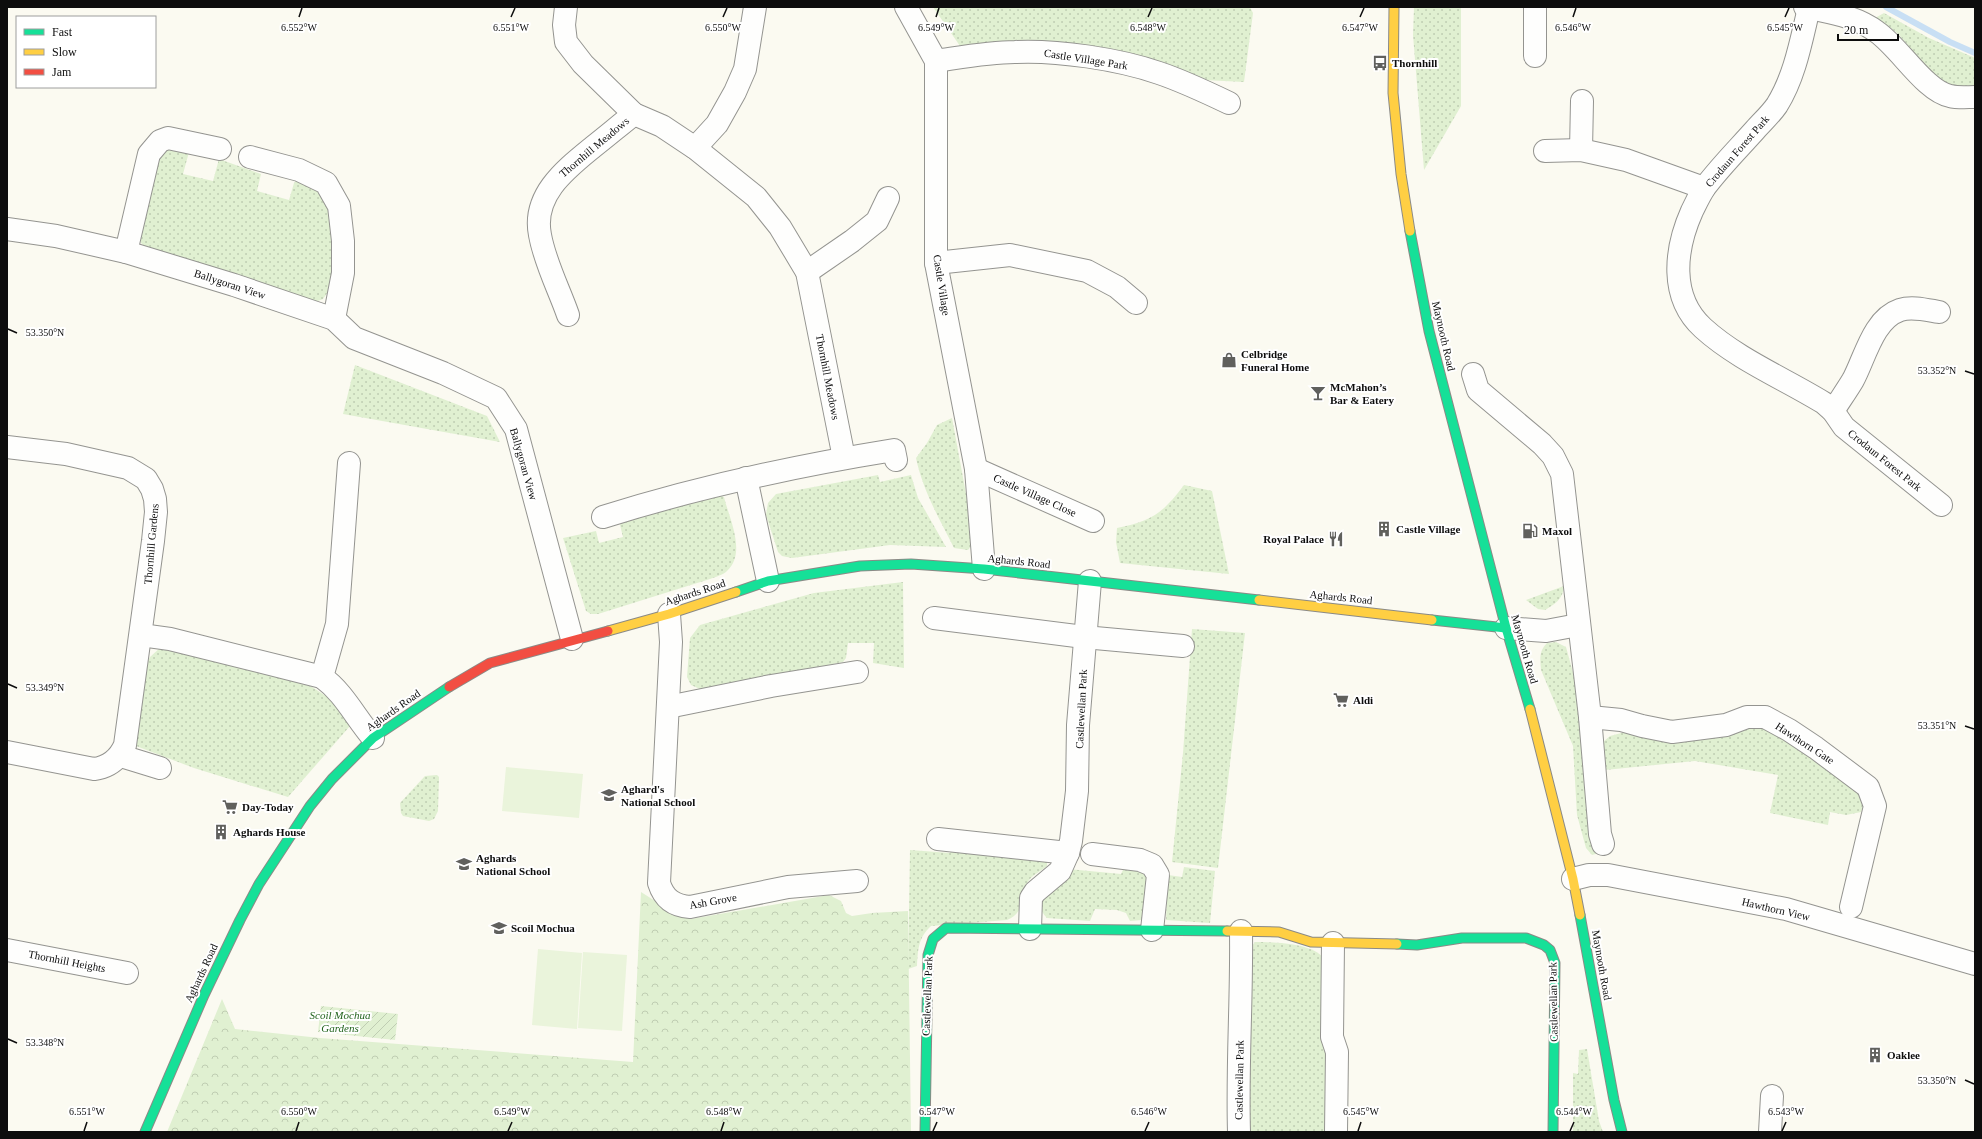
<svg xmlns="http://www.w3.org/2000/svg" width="1982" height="1139" viewBox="0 0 1982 1139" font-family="Georgia,serif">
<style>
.grass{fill:url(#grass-dots)}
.park{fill:url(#park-crowns)}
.garden{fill:url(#garden-furrows)}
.pitch{fill:#eaf4db}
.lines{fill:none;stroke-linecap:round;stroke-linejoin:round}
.stream{stroke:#c8dff4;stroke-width:6}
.street-casing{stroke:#949490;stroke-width:24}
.fast-casing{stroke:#8b8a86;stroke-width:11}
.slow-casing{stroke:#8b8a86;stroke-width:11}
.jam-casing{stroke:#8b8a86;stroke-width:11}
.street{stroke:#fefefd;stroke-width:22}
.fast{stroke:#16e098;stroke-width:9}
.slow{stroke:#ffcf43;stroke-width:9}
.jam{stroke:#f24e42;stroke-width:9}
.ticks{fill:none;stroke:#0d0d0d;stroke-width:1.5}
.labels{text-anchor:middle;stroke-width:4;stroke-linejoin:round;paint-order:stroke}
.street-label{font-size:11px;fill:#0d0d0d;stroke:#fff}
.poi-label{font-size:11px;font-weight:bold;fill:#0d0d0d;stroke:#fff;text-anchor:start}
.park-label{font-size:11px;font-style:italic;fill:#22641e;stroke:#fff}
.ticks-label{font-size:10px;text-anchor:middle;fill:#0d0d0d;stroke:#fff;stroke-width:4;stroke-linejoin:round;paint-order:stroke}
</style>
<defs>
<pattern id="grass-dots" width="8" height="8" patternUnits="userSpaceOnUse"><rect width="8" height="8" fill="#e0f0d1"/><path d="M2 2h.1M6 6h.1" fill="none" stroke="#bfcdb2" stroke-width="1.8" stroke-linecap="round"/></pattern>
<pattern id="park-crowns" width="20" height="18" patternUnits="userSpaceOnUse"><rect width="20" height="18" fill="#e0f0d1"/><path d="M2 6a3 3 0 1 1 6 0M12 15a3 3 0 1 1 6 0" fill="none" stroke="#bfcdb2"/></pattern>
<pattern id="garden-furrows" width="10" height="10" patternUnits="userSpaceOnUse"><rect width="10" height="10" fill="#e0f0d1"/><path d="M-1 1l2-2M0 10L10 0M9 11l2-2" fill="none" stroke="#bfcdb2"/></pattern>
</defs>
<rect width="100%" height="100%" fill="#fbfaf1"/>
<!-- grass -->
<g class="grass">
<path d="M933 7H1250L1253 13 1244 82 1204 80 1168 64 1123 52 960 46Z"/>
<path d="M1414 7H1461V106L1424 170 1413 35Z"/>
<path d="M1884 13 1929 38 1975 58V86C1943 99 1916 53 1898 34 1892 28 1883 23 1875 18Z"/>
<path d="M166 148 189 152 183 174 213 181 219 159 261 174 257 191 289 200 294 183 299 178 320 187 332 217V281L328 292 323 299 315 302 147 248 141 243 140 238 158 158Z"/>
<path d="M355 365 487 416 500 442 343 414Z"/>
<path d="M952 418 974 537 973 544 968 550 954 548C939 518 923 491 916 458L927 443 937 425Z"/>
<path d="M878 475 880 482 911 475 918 498 946 547 890 545 792 558 782 556 778 552 766 515 768 503 776 494Z"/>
<path d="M1184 485 1212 491 1229 574 1120 563 1116 542 1117 528C1152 521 1163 513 1184 485Z"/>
<path d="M717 494 724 497C729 518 747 553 727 571 723 575 715 577 710 579L598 614H591L586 611 563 538 596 531 599 543 623 537 620 525 627 515Z"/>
<path d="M903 582 904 668 873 663 874 643H848L846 658 843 662 702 690 691 685 687 677 690 638 700 625 814 593Z"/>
<path d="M1564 586C1563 599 1555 604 1545 610L1538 609 1526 600Z"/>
<path d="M1192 629 1245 633 1218 868 1172 862 1183 753Z"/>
<path d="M1556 642 1566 647 1574 676 1599 853 1592 855 1586 848 1577 815 1573 746 1541 670C1540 659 1539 651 1547 643Z"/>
<path d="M161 647 264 672 312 687 335 702 350 726 288 797 194 768 136 746 146 665 150 657Z"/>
<path d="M1756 725 1778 733 1855 789 1864 803 1861 812 1846 815 1830 812 1828 825 1770 813 1778 775 1695 761 1605 770 1603 742 1610 736 1625 732Z"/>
<path d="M437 775 439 777 438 811 434 819 429 821 403 816 401 813 400 803 425 776Z"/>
<path d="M910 850 950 853 951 851 1047 862V866C1041 871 1034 874 1029 880 1019 895 1027 912 1007 920L931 926C918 938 918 950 917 966L908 969Z"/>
<path d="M1125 866 1146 873 1148 885 1142 920 1130 921 1126 913 1117 910 1095 909 1090 921 1047 918C1029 901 1057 882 1068 869L1121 874Z"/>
<path d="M1184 867 1215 871 1210 923 1166 920 1168 875 1182 877Z"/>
<path d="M1255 942C1272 942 1313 943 1323 958L1328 1050V1132H1247L1252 946Z"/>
<path d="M1587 1049 1599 1121 1603 1132H1573V1073L1578 1074 1579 1050Z"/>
</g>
<!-- park -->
<path class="park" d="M641 892 674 913 691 919 829 895 841 901 846 913 852 916 872 913 908 911 911 1132H167L222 999 235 1029 320 1038 633 1062Z"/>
<!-- garden -->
<path class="garden" d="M321 1006 398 1014 395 1040 318 1032Z"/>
<!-- pitch -->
<g class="pitch">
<path d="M506 767 583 774 579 818 502 811Z"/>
<path d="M538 949 582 953 577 1029 532 1025Z"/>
<path d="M583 952 627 955 622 1031 578 1028Z"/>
</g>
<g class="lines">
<!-- stream -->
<path class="stream" d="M1886 7 1950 42 1975 53"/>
<defs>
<g id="street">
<path d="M566 7 564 25 566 42 583 64 634 114 662 126 695 148 756 197 780 227 807 272 844 458"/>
<path d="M906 7 936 61V263L976 469 984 569"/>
<path d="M1535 7V56"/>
<path d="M1805 7C1831 13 1856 16 1877 32 1900 48 1925 91 1950 96 1958 98 1967 97 1975 97"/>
<path d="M1809 8C1801 41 1795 76 1777 105 1771 114 1762 122 1755 130 1738 149 1720 167 1705 187 1700 194 1696 203 1692 211 1675 249 1669 297 1703 328 1737 359 1785 379 1824 403L1833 411 1844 427 1941 505"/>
<path d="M936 61C963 57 989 52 1015 52 1057 50 1119 59 1159 73 1183 81 1206 92 1229 103"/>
<path d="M695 148 717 124 735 92 745 69 755 7"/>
<path d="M1581 150 1582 101"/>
<path d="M1545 151 1581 150 1626 160 1704 188"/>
<path d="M250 157 299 170 326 183 339 206 343 241V273L334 319"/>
<path d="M7 229 56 236 126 252 234 285 334 319 354 338 443 373 496 398 516 429 572 639"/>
<path d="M126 252 149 154 160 141 168 138 220 149"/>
<path d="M936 263 1010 255 1087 271 1117 287 1136 303"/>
<path d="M807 272 852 241 877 221 888 198"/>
<path d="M568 315C559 289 545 263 540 235 532 195 566 169 593 147 607 136 620 125 634 114"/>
<path d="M1473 374 1478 390 1542 444 1553 456 1562 474 1590 717 1600 834 1603 844"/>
<path d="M1833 411C1840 400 1847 390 1853 380 1865 358 1873 319 1900 310 1912 306 1927 310 1939 312"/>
<path d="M7 447 66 454 128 468 146 479 152 489 155 499 156 512 153 541 125 745C119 759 109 767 94 769L7 752"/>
<path d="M349 463 337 624 322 677C344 693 355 717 373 738"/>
<path d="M976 469 1093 521"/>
<path d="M746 478 768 581"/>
<path d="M603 517C698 487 795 466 894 450L896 460"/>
<path d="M669 614 671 642 659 883C664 899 674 906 690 907L788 887 857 881"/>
<path d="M934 618 1084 637 1183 646"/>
<path d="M1506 628 1546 631 1578 625"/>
<path d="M141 635 170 639 322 677"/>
<path d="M668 707 771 686 857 672"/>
<path d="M1590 717 1621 720 1642 726 1672 732 1726 725 1747 717H1765L1789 730 1816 748 1868 787 1875 806 1851 907"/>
<path d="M121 756 160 768"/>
<path d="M938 839 1068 853"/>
<path d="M1092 854 1140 860 1152 865 1158 875 1152 930"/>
<path d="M1573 879 1589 875H1608L1786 909 1975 964"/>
<path d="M1030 929 1031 898 1035 892 1060 871 1068 853 1071 841 1077 791 1078 725 1090 581"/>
<path d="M1333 943 1332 1037 1337 1052 1336 1132"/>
<path d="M7 950 127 973"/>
<path d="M1239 1132C1237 1065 1242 998 1241 931"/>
<path d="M1770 1132 1772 1096"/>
</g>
<g id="fast">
<path d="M1410 231 1429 331 1506 628 1530 709"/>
<path d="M736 592 768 581 860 566 911 564 984 569 1259 600"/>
<path d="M1432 620 1506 628"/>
<path d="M1580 915 1614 1100 1622 1132"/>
<path d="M1397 944 1417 945 1462 938H1526L1544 945 1550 950 1555 963 1553 1132"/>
<path d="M145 1132 204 995 240 920 259 884 310 806 332 779 373 738 449 687"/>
<path d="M925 1132 928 955 933 939 946 928 1227 931"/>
</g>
<g id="slow">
<path d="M1394 7 1393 93 1401 174 1410 231"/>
<path d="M1259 600 1432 620"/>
<path d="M608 631 669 614 736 592"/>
<path d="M1530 709 1573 879 1580 915"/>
<path d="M1227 931 1279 932 1311 942 1397 944"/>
</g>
<path id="jam" d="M449 687 490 663 608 631"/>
</defs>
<!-- street casing -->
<use href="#street" class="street-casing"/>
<!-- fast casing -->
<use href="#fast" class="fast-casing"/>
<!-- slow casing -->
<use href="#slow" class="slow-casing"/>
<!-- jam casing -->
<use href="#jam" class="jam-casing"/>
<!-- street -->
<use href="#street" class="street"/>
<!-- fast -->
<use href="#fast" class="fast"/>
<!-- slow -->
<use href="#slow" class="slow"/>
<!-- jam -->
<use href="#jam" class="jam"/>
</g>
<!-- ticks -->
<path class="ticks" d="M299 17 302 8M511 17 515 8M723 17 727 8M936 17 939 8M1148 17 1152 8M1360 17 1364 8M1573 17 1576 8M1785 17 1789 8M8 329 17 333M1965 371 1974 374M8 684 17 688M1965 726 1974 729M8 1039 17 1043M1965 1080 1974 1084M84 1131 87 1122M296 1131 299 1122M508 1131 512 1122M721 1131 724 1122M933 1131 937 1122M1145 1131 1149 1122M1358 1131 1361 1122M1570 1131 1574 1122M1782 1131 1786 1122"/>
<!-- icons -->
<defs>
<symbol id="bus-bare" viewBox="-9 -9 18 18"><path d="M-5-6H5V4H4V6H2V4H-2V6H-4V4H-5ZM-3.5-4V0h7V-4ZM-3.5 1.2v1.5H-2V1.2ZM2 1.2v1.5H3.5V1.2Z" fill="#60605d" stroke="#fff" stroke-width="2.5" paint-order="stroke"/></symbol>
<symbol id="shop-bare" viewBox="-9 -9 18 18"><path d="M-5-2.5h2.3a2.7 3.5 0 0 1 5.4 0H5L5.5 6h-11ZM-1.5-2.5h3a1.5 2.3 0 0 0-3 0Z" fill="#60605d" stroke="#fff" stroke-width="2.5" paint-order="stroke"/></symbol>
<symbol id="bar-bare" viewBox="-9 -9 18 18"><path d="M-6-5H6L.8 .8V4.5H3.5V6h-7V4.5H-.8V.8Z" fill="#60605d" stroke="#fff" stroke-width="2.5" paint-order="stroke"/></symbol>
<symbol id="building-bare" viewBox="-9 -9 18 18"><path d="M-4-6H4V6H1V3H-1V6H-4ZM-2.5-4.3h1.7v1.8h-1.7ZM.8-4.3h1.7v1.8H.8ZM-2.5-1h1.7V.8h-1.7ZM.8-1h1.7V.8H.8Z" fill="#60605d" stroke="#fff" stroke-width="2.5" paint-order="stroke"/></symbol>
<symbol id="fuel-bare" viewBox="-9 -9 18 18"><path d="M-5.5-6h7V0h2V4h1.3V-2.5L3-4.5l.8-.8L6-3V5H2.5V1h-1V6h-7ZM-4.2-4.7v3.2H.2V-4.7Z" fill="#60605d" stroke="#fff" stroke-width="2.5" paint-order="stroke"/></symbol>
<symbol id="restaurant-bare" viewBox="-9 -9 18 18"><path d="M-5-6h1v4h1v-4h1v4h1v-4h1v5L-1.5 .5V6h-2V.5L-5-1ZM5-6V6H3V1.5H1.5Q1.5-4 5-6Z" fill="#60605d" stroke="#fff" stroke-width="2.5" paint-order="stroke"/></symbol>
<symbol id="supermarket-bare" viewBox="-9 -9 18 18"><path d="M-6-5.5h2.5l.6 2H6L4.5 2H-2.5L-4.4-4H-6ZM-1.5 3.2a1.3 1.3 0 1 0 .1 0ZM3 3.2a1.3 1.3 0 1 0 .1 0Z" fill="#60605d" stroke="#fff" stroke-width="2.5" paint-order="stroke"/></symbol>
<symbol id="school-bare" viewBox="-9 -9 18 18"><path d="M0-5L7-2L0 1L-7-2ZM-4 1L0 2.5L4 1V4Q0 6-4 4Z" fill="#60605d" stroke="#fff" stroke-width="2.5" paint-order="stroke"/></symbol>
</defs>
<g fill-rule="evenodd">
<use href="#bus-bare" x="1369" y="52" width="22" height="22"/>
<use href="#shop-bare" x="1218" y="349" width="22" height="22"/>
<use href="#bar-bare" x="1307" y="382" width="22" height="22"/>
<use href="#building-bare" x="1373" y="518" width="22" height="22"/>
<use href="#fuel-bare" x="1519" y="520" width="22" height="22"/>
<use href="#restaurant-bare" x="1325" y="528" width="22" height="22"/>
<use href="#supermarket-bare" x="1330" y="689" width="22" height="22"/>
<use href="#school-bare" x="598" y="784" width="22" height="22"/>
<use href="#supermarket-bare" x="219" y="796" width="22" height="22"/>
<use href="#building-bare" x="210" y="821" width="22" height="22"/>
<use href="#school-bare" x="453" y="853" width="22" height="22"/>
<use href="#school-bare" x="488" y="917" width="22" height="22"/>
<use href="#building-bare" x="1864" y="1044" width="22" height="22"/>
</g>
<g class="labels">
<!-- street labels -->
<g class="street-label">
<text transform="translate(1086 59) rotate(9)" y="4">Castle Village Park</text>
<text transform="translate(594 147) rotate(-40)" y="4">Thornhill Meadows</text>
<text transform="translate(1737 151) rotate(-49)" y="4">Crodaun Forest Park</text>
<text transform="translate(230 284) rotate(18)" y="4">Ballygoran View</text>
<text transform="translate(942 285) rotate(81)" y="4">Castle Village</text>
<text transform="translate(1444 336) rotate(77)" y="4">Maynooth Road</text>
<text transform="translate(828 377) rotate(79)" y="4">Thornhill Meadows</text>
<text transform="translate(1885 460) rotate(39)" y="4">Crodaun Forest Park</text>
<text transform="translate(524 464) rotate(74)" y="4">Ballygoran View</text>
<text transform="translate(1035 495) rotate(24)" y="4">Castle Village Close</text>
<text transform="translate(151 544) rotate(-85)" y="4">Thornhill Gardens</text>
<text transform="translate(1019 561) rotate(6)" y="4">Aghards Road</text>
<text transform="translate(695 592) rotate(-18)" y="4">Aghards Road</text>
<text transform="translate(1341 597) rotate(6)" y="4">Aghards Road</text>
<text transform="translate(1525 649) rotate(74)" y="4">Maynooth Road</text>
<text transform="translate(1081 709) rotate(-87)" y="4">Castlewellan Park</text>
<text transform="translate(393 710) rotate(-35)" y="4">Aghards Road</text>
<text transform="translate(1805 743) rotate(33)" y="4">Hawthorn Gate</text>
<text transform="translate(713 901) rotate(-10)" y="4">Ash Grove</text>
<text transform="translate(1776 909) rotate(13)" y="4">Hawthorn View</text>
<text transform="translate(67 961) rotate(11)" y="4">Thornhill Heights</text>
<text transform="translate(1602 965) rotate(80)" y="4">Maynooth Road</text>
<text transform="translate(201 973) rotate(-65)" y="4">Aghards Road</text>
<text transform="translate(927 996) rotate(-88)" y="4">Castlewellan Park</text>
<text transform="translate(1553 1002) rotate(-91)" y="4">Castlewellan Park</text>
<text transform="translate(1239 1080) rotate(-89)" y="4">Castlewellan Park</text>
</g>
<!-- poi labels -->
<g class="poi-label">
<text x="1392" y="67">Thornhill</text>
<text x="1241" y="358">Celbridge<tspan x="1241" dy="13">Funeral Home</tspan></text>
<text x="1330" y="391">McMahon’s<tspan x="1330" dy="13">Bar &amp; Eatery</tspan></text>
<text x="1396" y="533">Castle Village</text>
<text x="1542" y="535">Maxol</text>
<text x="1324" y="543" text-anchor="end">Royal Palace</text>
<text x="1353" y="704">Aldi</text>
<text x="621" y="793">Aghard's<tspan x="621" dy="13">National School</tspan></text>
<text x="242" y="811">Day-Today</text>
<text x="233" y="836">Aghards House</text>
<text x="476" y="862">Aghards<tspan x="476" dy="13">National School</tspan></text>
<text x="511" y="932">Scoil Mochua</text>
<text x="1887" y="1059">Oaklee</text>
</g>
<!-- park labels -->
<g class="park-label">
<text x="340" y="1019">Scoil Mochua<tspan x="340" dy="13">Gardens</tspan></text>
</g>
</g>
<g class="ticks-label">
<text x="511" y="31">6.551°W</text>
<text x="723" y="31">6.550°W</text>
<text x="936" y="31">6.549°W</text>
<text x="1148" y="31">6.548°W</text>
<text x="1360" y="31">6.547°W</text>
<text x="1573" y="31">6.546°W</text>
<text x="1785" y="31">6.545°W</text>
<text x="299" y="31">6.552°W</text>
<text x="45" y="336">53.350°N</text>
<text x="1937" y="374">53.352°N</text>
<text x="45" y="691">53.349°N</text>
<text x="1937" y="729">53.351°N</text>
<text x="45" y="1046">53.348°N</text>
<text x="1937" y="1084">53.350°N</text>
<text x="87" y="1115">6.551°W</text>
<text x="299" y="1115">6.550°W</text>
<text x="512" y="1115">6.549°W</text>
<text x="724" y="1115">6.548°W</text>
<text x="937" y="1115">6.547°W</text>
<text x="1149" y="1115">6.546°W</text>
<text x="1361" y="1115">6.545°W</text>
<text x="1574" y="1115">6.544°W</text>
<text x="1786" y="1115">6.543°W</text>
</g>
<!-- border -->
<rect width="1982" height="1139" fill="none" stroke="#0d0d0d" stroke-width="16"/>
<!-- legend -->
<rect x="16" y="16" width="140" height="72" fill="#ffffff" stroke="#9e9e9e"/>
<rect x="24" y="29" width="20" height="6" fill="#16e098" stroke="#9e9e9e"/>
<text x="52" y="36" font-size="12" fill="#0d0d0d">Fast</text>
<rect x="24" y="49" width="20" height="6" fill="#ffcf43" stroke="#9e9e9e"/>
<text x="52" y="56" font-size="12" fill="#0d0d0d">Slow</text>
<rect x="24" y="69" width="20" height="6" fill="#f24e42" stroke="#9e9e9e"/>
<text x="52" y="76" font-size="12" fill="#0d0d0d">Jam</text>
<!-- scale -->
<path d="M1838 34v6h60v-6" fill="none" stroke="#0d0d0d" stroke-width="2"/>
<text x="1844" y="34" font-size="12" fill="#0d0d0d" stroke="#ffffff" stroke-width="3" paint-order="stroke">20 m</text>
</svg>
